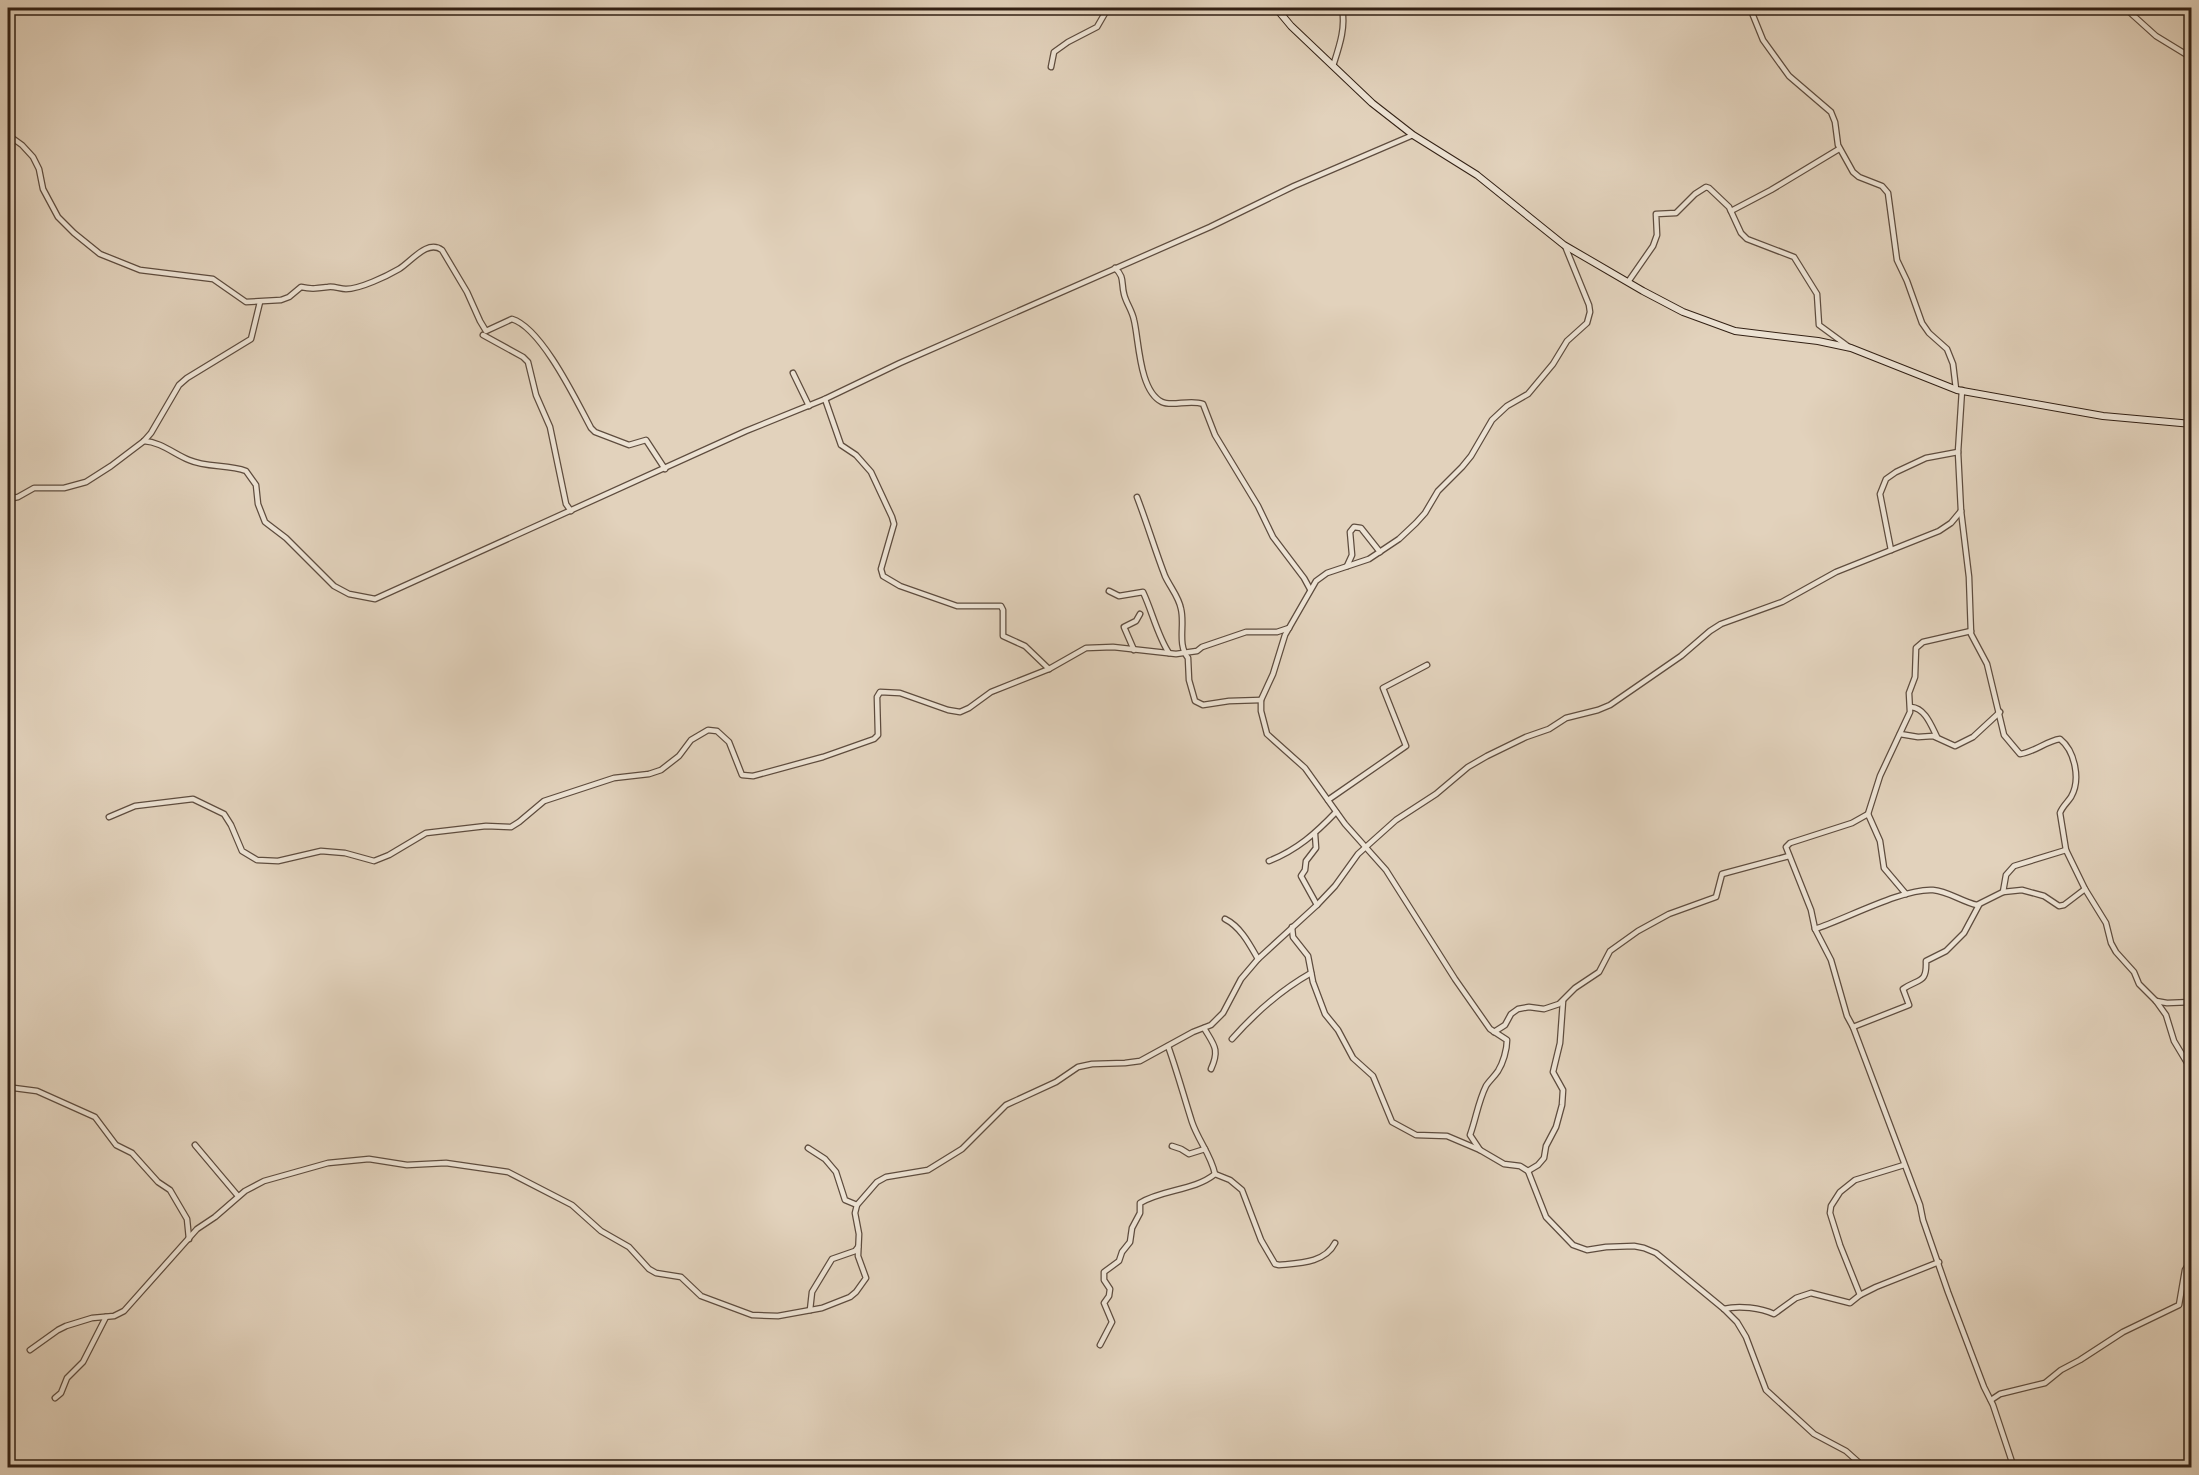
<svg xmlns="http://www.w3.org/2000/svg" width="2199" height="1475" viewBox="0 0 2199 1475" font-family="'IM FELL Double Pica',serif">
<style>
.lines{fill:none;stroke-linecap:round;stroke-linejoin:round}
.street-casing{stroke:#5e4c3e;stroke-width:7}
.secondary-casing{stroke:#322014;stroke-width:8}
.street{stroke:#ece2d3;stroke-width:4.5}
.secondary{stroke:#ece2d3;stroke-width:6}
</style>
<rect width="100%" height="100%" fill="#e2d2bc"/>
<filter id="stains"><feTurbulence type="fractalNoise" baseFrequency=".00333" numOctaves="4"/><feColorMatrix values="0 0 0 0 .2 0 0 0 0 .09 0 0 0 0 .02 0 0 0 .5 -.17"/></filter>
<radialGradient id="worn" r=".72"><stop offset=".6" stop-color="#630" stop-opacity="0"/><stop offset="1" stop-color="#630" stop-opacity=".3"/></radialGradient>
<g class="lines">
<defs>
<g id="street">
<path d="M1750 8 1763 40 1789 76 1831 112 1835 122 1838 145 1853 172 1859 177 1882 186 1888 193 1897 260 1907 281 1922 323 1929 333 1947 349 1953 364 1956 389"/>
<path d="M2125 8 2156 36 2192 58"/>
<path d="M1333 66C1339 47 1346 28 1342 8"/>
<path d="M1051 67 1054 52 1068 42 1097 27 1108 8"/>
<path d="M8 135 22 145 33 157 39 169 43 189 58 217 74 233 100 254 140 270 213 279 246 302 281 300 289 297 301 287C315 290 314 288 328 287 334 286 340 289 346 289 360 289 387 276 399 269 411 262 427 239 442 250L467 292 480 321 486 331 512 319C542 328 577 402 591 428L595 432 629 445 646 440 665 469"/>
<path d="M1731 211 1771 190 1839 149"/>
<path d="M1115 268C1125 277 1121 283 1124 294 1126 303 1132 310 1134 320 1139 340 1139 391 1162 402 1172 407 1190 399 1203 404L1215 435 1258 506 1273 537 1304 578 1310 589"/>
<path d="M1628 282 1653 246 1657 235 1656 214 1676 213 1695 194 1706 187 1709 188 1729 207 1741 233 1747 239 1794 257 1817 294 1819 325 1849 347"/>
<path d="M483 335 523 357 528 362 536 395 550 427 566 504 571 511"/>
<path d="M793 373 809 406"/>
<path d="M1962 390 1958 452 1961 511 1969 577 1971 634 1987 664 2004 735 2020 754C2035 752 2046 741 2060 739 2075 751 2081 780 2071 797 2067 803 2062 807 2060 813L2066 850 2085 889 2106 923 2111 943 2116 952 2134 972 2139 984 2156 1001 2166 1015 2174 1041 2192 1071"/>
<path d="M825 399 841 445 856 455 871 472 892 517 894 524 881 569 883 576 900 586 957 606H1001L1003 610V636L1025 646 1049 669"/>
<path d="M144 441C161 442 174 454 189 460 207 468 228 464 246 471L256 485 258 504 265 522 286 538 334 586 349 594 375 599 746 431 825 399 900 363 1210 227 1294 186 1413 135"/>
<path d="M1137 497C1147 523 1155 550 1165 576 1170 587 1179 597 1181 609 1185 625 1177 644 1188 658L1189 680 1195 701 1203 705 1229 701 1261 700"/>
<path d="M8 499 18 497 34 488H64L86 482 111 466 144 441 151 433 179 385 187 378 251 339 260 302"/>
<path d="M1891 550 1880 494 1886 479 1896 472 1926 458 1958 452"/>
<path d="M1347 566 1352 555 1350 532 1354 527 1361 528 1380 552"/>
<path d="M1109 591 1119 596 1143 592C1152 611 1158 637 1169 653"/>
<path d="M1971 631 1923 642 1916 648 1915 677 1909 693 1910 712 1880 776 1868 814 1852 823 1790 843 1786 847 1811 910 1815 929 1831 960 1847 1016 1853 1027 1920 1205 1923 1220 1948 1292 1984 1387 1993 1405 2014 1468"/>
<path d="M1134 650 1124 627 1136 621 1140 614"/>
<path d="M1911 707C1925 708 1931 725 1937 737"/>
<path d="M1900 734 1918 737 1933 736 1955 746 1973 737 2000 712"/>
<path d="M1328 800 1406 746 1383 688 1427 665"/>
<path d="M1868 814 1880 841 1884 868 1906 894"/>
<path d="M109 817 135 806 193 799 224 814 231 825 242 851 257 860 278 861 321 851 345 853 374 861 389 855 426 833 486 826 511 827 519 822 544 801 614 778 649 774 661 770 679 756 691 740 708 730 717 731 729 742 742 775 753 776 823 757 874 739 878 735 877 697 880 692 900 693 948 710 960 712 969 708 991 692 1049 669 1086 648 1113 647 1176 654 1197 651 1202 647 1246 632H1277L1289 628"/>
<path d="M1315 834 1316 848 1306 861 1305 870 1301 876 1317 905"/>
<path d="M1269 861C1297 850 1316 833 1336 812"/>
<path d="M2003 892 2006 875 2014 866 2066 850"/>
<path d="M1225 919C1241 927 1250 945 1258 959"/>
<path d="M1292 927 1293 937 1308 956 1313 982 1325 1014 1338 1030 1353 1058 1373 1076 1392 1122 1416 1135 1447 1136 1480 1150 1504 1164 1520 1166 1528 1171 1546 1217 1573 1245 1587 1250 1606 1247 1634 1246 1644 1248 1656 1253 1724 1309 1737 1322 1746 1337 1766 1390 1814 1434 1846 1451 1865 1468"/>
<path d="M1815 929C1846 919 1903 888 1933 890 1948 891 1962 902 1977 905L2003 892 2022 890 2044 896 2059 906 2064 905 2085 889"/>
<path d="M2156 1001 2167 1003 2192 1002"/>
<path d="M1853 1027 1909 1005 1903 989C1919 978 1927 984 1926 961L1946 951 1964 933 1979 905"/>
<path d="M1204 1028C1214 1045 1220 1049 1211 1069"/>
<path d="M1494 1032 1505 1025 1511 1014 1518 1009 1529 1007 1544 1009 1559 1004 1575 988 1599 972 1610 951 1638 931 1669 914 1716 897 1722 874 1789 856"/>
<path d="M1232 1039C1255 1013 1281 990 1311 973"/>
<path d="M1168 1046C1177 1071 1184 1097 1192 1122 1198 1140 1211 1155 1215 1174L1230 1180 1242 1190 1261 1240 1275 1264 1279 1265C1299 1263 1325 1263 1335 1243"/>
<path d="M8 1089 14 1088 37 1091 95 1117 116 1145 132 1153 158 1182 170 1190 187 1219 189 1239"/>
<path d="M195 1145 238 1196"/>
<path d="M1172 1146 1181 1149 1189 1154 1205 1149"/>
<path d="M808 1148 825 1159 836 1172 845 1200 857 1205"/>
<path d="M1480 1150 1470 1135C1476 1119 1478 1102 1486 1086 1489 1081 1494 1077 1498 1071 1503 1063 1507 1050 1507 1040L1490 1029 1455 979 1386 870 1345 824 1305 768 1267 734 1261 711V700L1273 674 1285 635 1316 581 1327 573 1369 559 1399 539 1416 523 1425 513 1438 491 1462 467 1471 456 1492 420 1507 406 1528 394 1553 364 1567 341 1587 323 1590 312 1589 305 1565 246"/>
<path d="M1528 1171 1538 1165 1544 1158 1546 1146 1556 1127 1562 1105 1563 1090 1553 1072 1560 1043 1563 1001"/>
<path d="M1860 1295 1840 1245 1830 1213 1831 1206 1840 1192 1855 1180 1904 1165"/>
<path d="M1724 1309C1739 1305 1761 1308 1774 1314L1796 1298 1811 1293 1850 1303 1860 1295 1876 1287 1939 1262"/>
<path d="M810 1310 812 1292 832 1259 855 1251 858 1247"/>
<path d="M1100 1345 1112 1322 1104 1303 1109 1296 1110 1289 1104 1280V1272L1119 1261 1122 1252 1130 1242 1132 1228 1140 1213V1203C1163 1189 1194 1191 1215 1174"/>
<path d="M30 1350 58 1330 66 1326 92 1318 114 1316 124 1311 197 1229 215 1217 245 1191 264 1181 328 1163 369 1159 407 1165 446 1163 508 1172 572 1205 601 1231 629 1247 649 1269 656 1273 681 1277 701 1296 752 1315 778 1316 822 1308 850 1297 856 1292 866 1278 858 1256 859 1234 855 1213 857 1205 877 1182 886 1177 928 1170 962 1149 1006 1105 1056 1082 1078 1067 1092 1064 1125 1063 1140 1061 1193 1032 1211 1025 1223 1013 1241 979 1258 959 1317 905 1335 886 1358 854 1396 820 1436 794 1468 767 1487 756 1526 737 1549 729 1566 718 1598 710 1610 705 1681 656 1710 631 1721 624 1782 602 1836 572 1939 531 1951 523 1961 511"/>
<path d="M55 1398 61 1393 67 1378 83 1362 106 1317"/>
<path d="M1991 1400 2000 1394 2045 1383 2061 1370 2080 1360 2123 1332 2179 1305 2185 1270 2192 1258"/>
</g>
<path id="secondary" d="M1276 8 1291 26 1372 103 1413 135 1477 175 1564 245 1643 291 1683 312 1735 331 1818 341 1851 348 1957 390 2103 416 2192 424"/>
</defs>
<!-- street casing -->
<use href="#street" class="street-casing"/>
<!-- secondary casing -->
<use href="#secondary" class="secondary-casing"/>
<!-- street -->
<use href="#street" class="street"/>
<!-- secondary -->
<use href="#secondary" class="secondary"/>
</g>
<!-- margin -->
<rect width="2199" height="1475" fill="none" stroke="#e2d2bc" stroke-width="30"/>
<rect x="9" y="9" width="2181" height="1457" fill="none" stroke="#322014" stroke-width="3"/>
<rect x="15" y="15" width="2169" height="1445" fill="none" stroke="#322014" stroke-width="1.5"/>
<rect width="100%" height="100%" filter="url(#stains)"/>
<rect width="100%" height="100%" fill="url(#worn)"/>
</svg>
